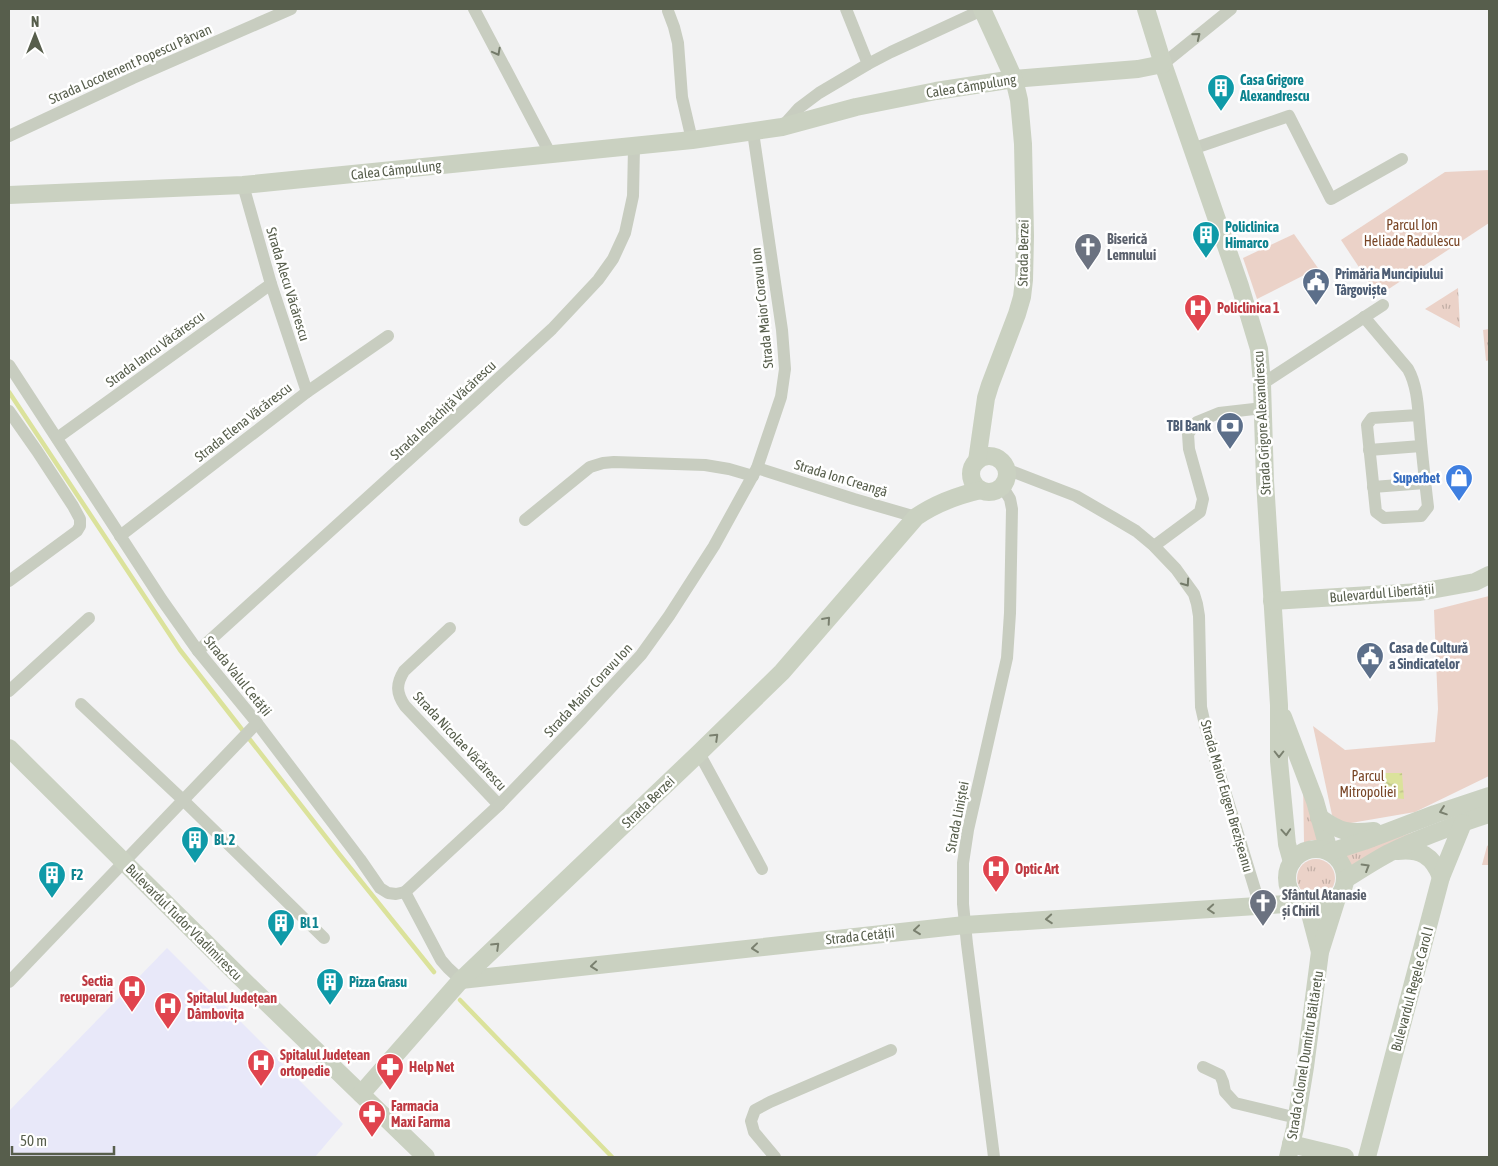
<svg xmlns="http://www.w3.org/2000/svg" width="1498" height="1166" viewBox="0 0 1498 1166" font-family="'Asap Condensed',sans-serif">
<style>
.medical{fill:#e8e8f9}
.grass{fill:url(#grass-tufts)}
.park{fill:#ebd2c8}
.water{fill:url(#water-ripples)}
.lines{fill:none;stroke-linecap:round;stroke-linejoin:round}
.stream{stroke:#dbe29b;stroke-width:4.5}
.street{stroke:#c8cdc0;stroke-width:12}
.secondary{stroke:#cad1c1;stroke-width:18}
.oneway{stroke:#737a69}
.oneway2{stroke:#7a806f}
.labels{text-anchor:middle;stroke-width:5;stroke-linejoin:round;paint-order:stroke}
.street-label{font-size:14px;fill:#575e4c;stroke:#fff}
.culture-label{font-size:14px;font-weight:bold;fill:#0d838f;stroke:#fff;text-anchor:start}
.park-label{font-size:14px;fill:#784525;stroke:#fff}
.worship-label{font-size:14px;font-weight:bold;fill:#5b616d;stroke:#fff;text-anchor:start}
.service-label{font-size:14px;font-weight:bold;fill:#4e5e75;stroke:#fff;text-anchor:start}
.health-label{font-size:14px;font-weight:bold;fill:#be3a42;stroke:#fff;text-anchor:start}
.shop-label{font-size:14px;font-weight:bold;fill:#366cbe;stroke:#fff;text-anchor:end}
</style>
<defs>
<pattern id="grass-tufts" width="24" height="20" patternUnits="userSpaceOnUse" patternTransform="scale(1.25)"><rect width="24" height="20" fill="#ebd2c8"/><path d="M3 7l-1-3M5 7V3M7 7l1-3M15 17l-1-3M17 17v-4M19 17l1-3" fill="none" stroke="#c1aea5"/></pattern>
<pattern id="water-ripples" width="26" height="14" patternUnits="userSpaceOnUse" patternTransform="scale(1.25)"><rect width="26" height="14" fill="#dbe29b"/><path d="M2 4q2-2 4 0t4 0M15 11q2-2 4 0t4 0" fill="none" stroke="#b4ba81"/></pattern>
</defs>
<rect width="100%" height="100%" fill="#f3f3f4"/>
<!-- medical -->
<path class="medical" d="M167 948 343 1124 315 1157H9V1111Z"/>
<!-- grass -->
<g class="grass">
<path d="M1458 288 1460 328 1425 309Z"/>
<path d="M1489 329V360L1486 361 1483 330Z"/>
<path d="M1303 780 1319 842 1312 840 1304 843Z"/>
<path d="M1418 831 1348 867 1345 858 1341 854Z"/>
<path d="M1489 845V865H1482L1487 846Z"/>
<circle cx="1316" cy="878" r="19"/>
</g>
<!-- park -->
<g class="park">
<path d="M1489 170V223L1378 296 1341 240 1445 172Z"/>
<path d="M1294 234 1318 268 1257 299 1243 258Z"/>
<path d="M1489 596V776L1415 812 1345 824 1332 815 1313 726 1345 750 1435 742 1438 709 1434 610Z"/>
</g>
<!-- water -->
<path class="water" d="M1384 773H1402L1404 799 1384 797Z"/>
<g class="lines">
<!-- stream -->
<g class="stream">
<path d="M9 392 180 650 339 854 434 972"/>
<path d="M460 1000 612 1157"/>
</g>
<!-- street -->
<g class="street">
<path d="M474 9 551 155"/>
<path d="M846 9 868 64"/>
<path d="M668 11 674 27 678 43 682 97 692 140"/>
<path d="M1163 64 1231 9"/>
<path d="M782 127 799 108 819 93 868 64 891 52 982 10"/>
<path d="M9 136 133 78 291 9"/>
<path d="M1192 149 1289 116 1331 199 1402 159"/>
<path d="M243 185 271 284 307 392"/>
<path d="M1364 317 1408 369C1418 387 1418 410 1420 430 1422 455 1425 481 1428 507L1421 516 1384 518 1376 512 1367 425 1372 418 1418 415"/>
<path d="M9 365 162 600 198 651 257 723 360 859 380 888 388 893 396 894 405 892"/>
<path d="M1262 384 1383 305"/>
<path d="M9 411 37 451 73 506 80 519V526L77 531 9 581"/>
<path d="M57 438 271 284"/>
<path d="M1369 450 1421 446"/>
<path d="M757 468 854 499 916 517"/>
<path d="M1006 469 1076 496 1114 518 1136 531 1154 546 1176 569 1194 594 1197 604 1199 616 1201 707 1206 729 1260 906"/>
<path d="M1373 487 1425 483"/>
<path d="M525 520 590 467 603 463 614 462 705 465 729 469 753 476"/>
<path d="M120 536 307 392 388 336"/>
<path d="M1154 546 1200 512 1203 499 1189 449 1188 434 1197 422 1219 413 1263 408"/>
<path d="M450 628 404 671C396 684 396 693 405 706L499 805"/>
<path d="M198 651 476 399 552 329 598 280 613 259 625 233 633 196 634 147"/>
<path d="M9 691 89 618"/>
<path d="M81 704 183 800 324 938"/>
<path d="M699 753 762 869"/>
<path d="M405 892 499 805 582 719 641 655 669 616 714 546 757 468 781 397 785 369 782 330 753 132"/>
<path d="M405 892 441 960 448 968 461 980"/>
<path d="M9 982 257 723"/>
<path d="M1203 1067 1220 1075 1223 1082 1225 1092 1235 1103 1297 1118"/>
<path d="M775 1157 754 1132 751 1121 755 1110 770 1102 891 1050"/>
<path d="M994 1157 967 944 963 904V863L968 830 1007 658 1010 613 1012 509 1010 499 1002 486"/>
</g>
<!-- secondary -->
<g class="secondary">
<path d="M1146 9 1163 64 1240 286 1259 349 1262 384 1265 481 1279 705V761L1287 844 1292 862"/>
<path d="M9 195 243 185 692 140 782 127 856 107 936 91 1014 79 1138 69 1163 64"/>
<circle cx="989" cy="474" r="18"/>
<path d="M977 461 986 398 990 385 1017 314 1022 297 1024 280 1025 236 1023 144 1019 100 1014 79 982 9"/>
<path d="M1272 601 1420 592 1475 582 1489 575"/>
<path d="M1283 717 1315 801 1329 851"/>
<path d="M9 748 238 975 426 1157"/>
<path d="M1319 817C1340 832 1348 834 1374 831"/>
<circle cx="1316" cy="878" r="29"/>
<path d="M1397 851C1420 848 1433 856 1441 877"/>
<path d="M1330 852 1364 841 1435 814 1489 796"/>
<path d="M1346 879C1360 870 1374 861 1389 853 1421 837 1455 825 1489 814"/>
<path d="M1308 906 1320 952"/>
<path d="M461 980 965 925 1302 903"/>
<path d="M361 1094 461 980 699 753 782 672 916 517C935 504 959 495 981 490"/>
<path d="M1291 1144 1345 1157"/>
<path d="M1288 1157 1295 1128 1305 1067 1320 952 1337 898"/>
<path d="M1367 1157 1441 877 1463 823"/>
</g>
</g>
<!-- one-way arrows -->
<defs><path id="oneway-chevron" d="M-2-3.5L2.5 0L-2 3.5" fill="none" stroke-width="1.6" stroke-linecap="round" stroke-linejoin="round" transform="scale(1.25)"/></defs>
<g class="oneway">
<use href="#oneway-chevron" transform="translate(1197 36) rotate(-39)"/>
<use href="#oneway-chevron" transform="translate(497 52) rotate(62)"/>
<use href="#oneway-chevron" transform="translate(1186 583) rotate(55)"/>
</g>
<g class="oneway2">
<use href="#oneway-chevron" transform="translate(827 620) rotate(-49)"/>
<use href="#oneway-chevron" transform="translate(715 737) rotate(-44)"/>
<use href="#oneway-chevron" transform="translate(1279 754) rotate(90)"/>
<use href="#oneway-chevron" transform="translate(1443 811) rotate(161)"/>
<use href="#oneway-chevron" transform="translate(1286 832) rotate(86)"/>
<use href="#oneway-chevron" transform="translate(1366 867) rotate(-31)"/>
<use href="#oneway-chevron" transform="translate(1211 909) rotate(176)"/>
<use href="#oneway-chevron" transform="translate(1049 919) rotate(176)"/>
<use href="#oneway-chevron" transform="translate(917 930) rotate(174)"/>
<use href="#oneway-chevron" transform="translate(496 946) rotate(-44)"/>
<use href="#oneway-chevron" transform="translate(755 948) rotate(174)"/>
<use href="#oneway-chevron" transform="translate(594 966) rotate(174)"/>
</g>
<!-- icons -->
<defs>
<symbol id="building-pin" viewBox="-11 -11 22 30"><path d="M0 17L-7.5 6A9.5 9.5 0 1 1 7.5 6Z" fill="#0f9aa8" stroke="#fff"/><path d="M-4-6H4V6H1V3H-1V6H-4ZM-2.5-4.3h1.7v1.8h-1.7ZM.8-4.3h1.7v1.8H.8ZM-2.5-1h1.7V.8h-1.7ZM.8-1h1.7V.8H.8Z" fill="#fff"/></symbol>
<symbol id="church-pin" viewBox="-11 -11 22 30"><path d="M0 17L-7.5 6A9.5 9.5 0 1 1 7.5 6Z" fill="#6b7280" stroke="#fff"/><path d="M-1.2-6h2.4v3.5h3.3v2.4h-3.3V6h-2.4V-.1h-3.3v-2.4h3.3Z" fill="#fff"/></symbol>
<symbol id="civic-pin" viewBox="-11 -11 22 30"><path d="M0 17L-7.5 6A9.5 9.5 0 1 1 7.5 6Z" fill="#5c6f8a" stroke="#fff"/><path d="M-.6-6.5H3V-4.5H.6V-3L4-1V1h2V6H-6V1h2V-1L-.6-3ZM-1.2 2.5V6h2.4V2.5Z" fill="#fff"/></symbol>
<symbol id="hospital-pin" viewBox="-11 -11 22 30"><path d="M0 17L-7.5 6A9.5 9.5 0 1 1 7.5 6Z" fill="#e0444e" stroke="#fff"/><path d="M-5-5h3v3.5h4V-5h3V5h-3V1.5h-4V5h-3Z" fill="#fff"/></symbol>
<symbol id="bank-pin" viewBox="-11 -11 22 30"><path d="M0 17L-7.5 6A9.5 9.5 0 1 1 7.5 6Z" fill="#5c6f8a" stroke="#fff"/><path d="M-6-4H6V4H-6ZM0-2.3a2.3 2.3 0 1 0 0 4.6a2.3 2.3 0 1 0 0-4.6Z" fill="#fff"/></symbol>
<symbol id="shop-pin" viewBox="-11 -11 22 30"><path d="M0 17L-7.5 6A9.5 9.5 0 1 1 7.5 6Z" fill="#3f7fe0" stroke="#fff"/><path d="M-5-2.5h2.3a2.7 3.5 0 0 1 5.4 0H5L5.5 6h-11ZM-1.5-2.5h3a1.5 2.3 0 0 0-3 0Z" fill="#fff"/></symbol>
<symbol id="pharmacy-pin" viewBox="-11 -11 22 30"><path d="M0 17L-7.5 6A9.5 9.5 0 1 1 7.5 6Z" fill="#e0444e" stroke="#fff"/><path d="M-2-6h4v4h4v4h-4v4h-4v-4h-4v-4h4Z" fill="#fff"/></symbol>
</defs>
<g fill-rule="evenodd">
<use href="#building-pin" x="1205" y="72" width="32" height="43"/>
<use href="#building-pin" x="1190" y="219" width="32" height="43"/>
<use href="#church-pin" x="1072" y="231" width="32" height="43"/>
<use href="#civic-pin" x="1300" y="266" width="32" height="43"/>
<use href="#hospital-pin" x="1182" y="292" width="32" height="43"/>
<use href="#bank-pin" x="1214" y="410" width="32" height="43"/>
<use href="#shop-pin" x="1443" y="462" width="32" height="43"/>
<use href="#civic-pin" x="1354" y="640" width="32" height="43"/>
<use href="#building-pin" x="179" y="824" width="32" height="43"/>
<use href="#hospital-pin" x="980" y="853" width="32" height="43"/>
<use href="#building-pin" x="36" y="859" width="32" height="43"/>
<use href="#church-pin" x="1247" y="887" width="32" height="43"/>
<use href="#building-pin" x="265" y="907" width="32" height="43"/>
<use href="#building-pin" x="314" y="966" width="32" height="43"/>
<use href="#hospital-pin" x="116" y="973" width="32" height="43"/>
<use href="#hospital-pin" x="152" y="990" width="32" height="43"/>
<use href="#hospital-pin" x="245" y="1047" width="32" height="43"/>
<use href="#pharmacy-pin" x="374" y="1051" width="32" height="43"/>
<use href="#pharmacy-pin" x="356" y="1098" width="32" height="43"/>
</g>
<g class="labels">
<!-- street labels -->
<g class="street-label">
<text transform="translate(130 64) rotate(-24)" y="5">Strada Locotenent Popescu Pârvan</text>
<text transform="translate(971 86) rotate(-9)" y="5">Calea Câmpulung</text>
<text transform="translate(396 170) rotate(-6)" y="5">Calea Câmpulung</text>
<text transform="translate(1023 253) rotate(-89)" y="5">Strada Berzei</text>
<text transform="translate(288 284) rotate(73)" y="5">Strada Alecu Văcărescu</text>
<text transform="translate(762 308) rotate(-96)" y="5">Strada Maior Coravu Ion</text>
<text transform="translate(155 349) rotate(-36)" y="5">Strada Iancu Văcărescu</text>
<text transform="translate(443 410) rotate(-43)" y="5">Strada Ienăchiță Văcărescu</text>
<text transform="translate(243 422) rotate(-38)" y="5">Strada Elena Văcărescu</text>
<text transform="translate(1262 423) rotate(-93)" y="5">Strada Grigore Alexandrescu</text>
<text transform="translate(841 478) rotate(17)" y="5">Strada Ion Creangă</text>
<text transform="translate(1382 593) rotate(-5)" y="5">Bulevardul Libertății</text>
<text transform="translate(238 676) rotate(51)" y="5">Strada Valul Cetății</text>
<text transform="translate(588 690) rotate(-47)" y="5">Strada Maior Coravu Ion</text>
<text transform="translate(460 741) rotate(47)" y="5">Strada Nicolae Văcărescu</text>
<text transform="translate(1227 796) rotate(74)" y="5">Strada Maior Eugen Brezișeanu</text>
<text transform="translate(648 802) rotate(-44)" y="5">Strada Berzei</text>
<text transform="translate(957 817) rotate(-79)" y="5">Strada Liniștei</text>
<text transform="translate(184 922) rotate(45)" y="5">Bulevardul Tudor Vladimirescu</text>
<text transform="translate(860 936) rotate(-6)" y="5">Strada Cetății</text>
<text transform="translate(1412 989) rotate(-75)" y="5">Bulevardul Regele Carol I</text>
<text transform="translate(1305 1055) rotate(-81)" y="5">Strada Colonel Dumitru Băltărețu</text>
</g>
<!-- culture labels -->
<g class="culture-label">
<text x="1240" y="85">Casa Grigore<tspan x="1240" dy="16">Alexandrescu</tspan></text>
<text x="1225" y="232">Policlinica<tspan x="1225" dy="16">Himarco</tspan></text>
<text x="214" y="845">Bl. 2</text>
<text x="71" y="880">F2</text>
<text x="300" y="928">Bl 1</text>
<text x="349" y="987">Pizza Grasu</text>
</g>
<!-- park labels -->
<g class="park-label">
<text x="1412" y="230">Parcul Ion<tspan x="1412" dy="16">Heliade Radulescu</tspan></text>
<text x="1368" y="781">Parcul<tspan x="1368" dy="16">Mitropoliei</tspan></text>
</g>
<!-- worship labels -->
<g class="worship-label">
<text x="1107" y="244">Biserică<tspan x="1107" dy="16">Lemnului</tspan></text>
<text x="1282" y="900">Sfântul Atanasie<tspan x="1282" dy="16">și Chiril</tspan></text>
</g>
<!-- service labels -->
<g class="service-label">
<text x="1335" y="279">Primăria Muncipiului<tspan x="1335" dy="16">Târgoviște</tspan></text>
<text x="1211" y="431" text-anchor="end">TBI Bank</text>
<text x="1389" y="653">Casa de Cultură<tspan x="1389" dy="16">a Sindicatelor</tspan></text>
</g>
<!-- health labels -->
<g class="health-label">
<text x="1217" y="313">Policlinica 1</text>
<text x="1015" y="874">Optic Art</text>
<text x="113" y="986" text-anchor="end">Sectia<tspan x="113" dy="16">recuperari</tspan></text>
<text x="187" y="1003">Spitalul Județean<tspan x="187" dy="16">Dâmbovița</tspan></text>
<text x="280" y="1060">Spitalul Județean<tspan x="280" dy="16">ortopedie</tspan></text>
<text x="409" y="1072">Help Net</text>
<text x="391" y="1111">Farmacia<tspan x="391" dy="16">Maxi Farma</tspan></text>
</g>
<!-- shop labels -->
<g class="shop-label">
<text x="1440" y="483">Superbet</text>
</g>
</g>
<!-- border -->
<rect width="1498" height="1166" fill="none" stroke="#575e4c" stroke-width="20"/>
<!-- north arrow -->
<g transform="translate(35 35)" stroke="#ffffff" stroke-width="4" paint-order="stroke">
<path d="M0-4L9 19L0 12L-9 19Z" fill="#575e4c"/>
<text y="-8" font-size="14" font-weight="bold" text-anchor="middle" fill="#575e4c">N</text>
</g>
<!-- scale -->
<path d="M12 1146v8h102v-8" fill="none" stroke="#575e4c" stroke-width="2.5"/>
<text x="20" y="1146" font-size="15" fill="#575e4c" stroke="#ffffff" stroke-width="4" paint-order="stroke">50 m</text>
</svg>
